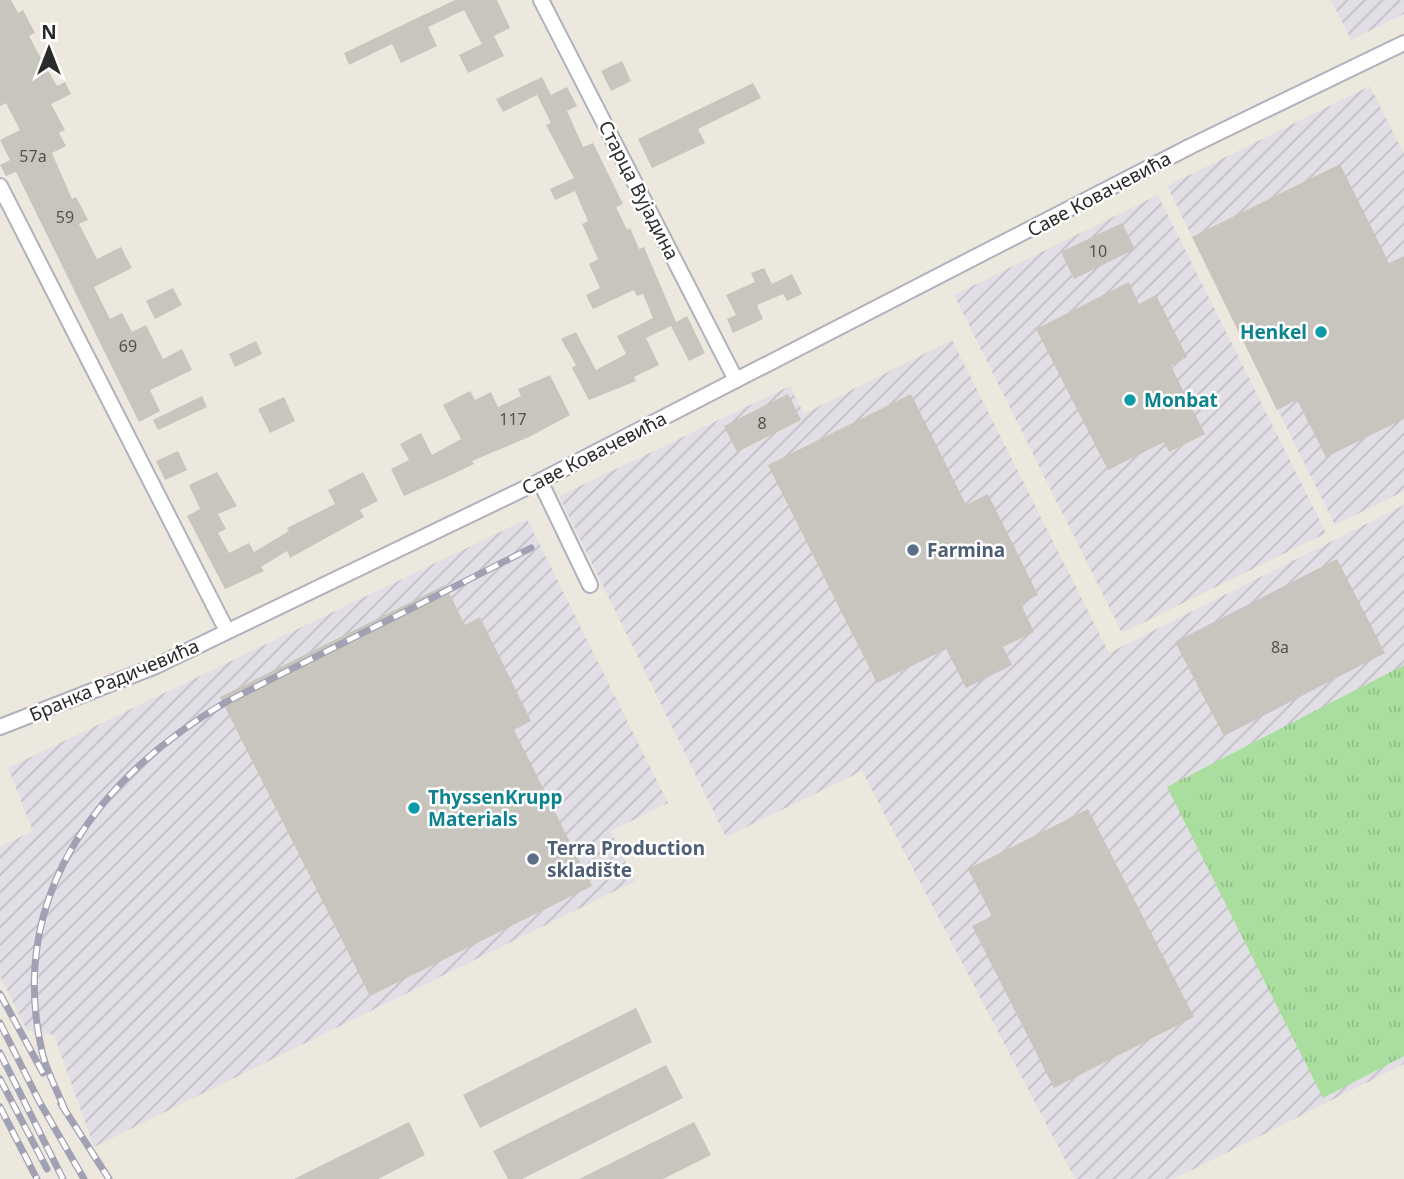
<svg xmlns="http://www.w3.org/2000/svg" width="1404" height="1179" viewBox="0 0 1404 1179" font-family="'Noto Sans',sans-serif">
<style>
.industrial{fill:url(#industrial-furrows)}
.grass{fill:url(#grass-tufts)}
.building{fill:#c7c5bd}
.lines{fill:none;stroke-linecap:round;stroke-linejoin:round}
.minor-casing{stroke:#b1b1bd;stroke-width:18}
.minor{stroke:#fff;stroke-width:14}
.rail-casing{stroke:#a2a1b4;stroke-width:7}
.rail{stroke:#fff;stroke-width:4.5;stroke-dasharray:13;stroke-linecap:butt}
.culture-dot{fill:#0f9aa8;stroke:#fff;stroke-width:2.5}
.service-dot{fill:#5c6f8a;stroke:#fff;stroke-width:2.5}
.labels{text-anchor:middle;stroke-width:5;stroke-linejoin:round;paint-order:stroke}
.number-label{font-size:16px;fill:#525250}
.street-label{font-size:19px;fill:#2b2b2b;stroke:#fff}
.culture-label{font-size:19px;font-weight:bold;fill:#0d838f;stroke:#fff;text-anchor:start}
.service-label{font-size:19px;font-weight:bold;fill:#4e5e75;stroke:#fff;text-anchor:start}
</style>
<defs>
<pattern id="industrial-furrows" width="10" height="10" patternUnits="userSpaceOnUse" patternTransform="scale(1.75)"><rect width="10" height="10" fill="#e1dee5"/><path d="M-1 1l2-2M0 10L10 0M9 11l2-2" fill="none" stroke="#c1bfc5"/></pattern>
<pattern id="grass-tufts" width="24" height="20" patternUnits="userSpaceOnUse" patternTransform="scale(1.75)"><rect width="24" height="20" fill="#a9de9e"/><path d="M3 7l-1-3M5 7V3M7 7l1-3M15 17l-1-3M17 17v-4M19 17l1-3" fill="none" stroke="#92bf88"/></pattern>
</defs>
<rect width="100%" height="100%" fill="#ece8de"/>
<!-- industrial -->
<g class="industrial">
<path d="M1331 0H1404V14L1351 40Z"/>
<path d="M1370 86 1404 154V491L1335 525 1167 186Z"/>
<path d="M1158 195 1326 533 1122 633 954 295Z"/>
<path d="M952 340 1109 653 1404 505V1064L1174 1179H1075L862 771 726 837 559 496 790 386 804 414Z"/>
<path d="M527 519 668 803 611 831 635 881 94 1147 54 1035 27 1030 0 976V847L33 831 8 768Z"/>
</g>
<!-- grass -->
<path class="grass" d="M1404 665V1056L1323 1098 1167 787Z"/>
<!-- building -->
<g class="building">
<path d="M0 0H11L18 13 23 10 35 33 29 36 43 62 57 86 65 82 71 94 51 104 65 130 59 133 66 146 52 153 72 199 76 197 88 220 79 224 97 259 121 247 132 268 94 287 110 319 122 313 132 332 146 325 163 359 182 349 192 370 150 390 160 411 139 422 16 172 6 176 0 165 10 160 0 140 20 130 6 103 0 106Z"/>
<path d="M455 0H497L510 28 494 36 504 56 468 73 459 55 482 44 464 10 428 27 437 46 401 63 392 44 349 65 344 53Z"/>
<path d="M622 61 631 81 611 91 601 71Z"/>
<path d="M542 77 551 95 567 87 577 106 567 111 583 147 593 143 623 204 616 207 627 230 630 228 639 249 644 247 676 322 687 316 705 353 689 361 671 326 646 338 659 365 634 377 636 381 589 400 572 368 576 365 561 339 576 332 596 370 626 354 617 336 653 318 643 294 637 296 634 290 593 309 586 295 600 288 589 264 598 259 582 224 588 221 575 191 555 200 550 189 574 178 546 125 551 123 537 95 503 112 496 99Z"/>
<path d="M753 83 761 98 698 129 705 143 652 168 638 139Z"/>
<path d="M1340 164 1389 263 1404 256V419L1326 457 1297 400 1277 410 1192 237Z"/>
<path d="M1122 223 1135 249 1074 279 1061 252Z"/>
<path d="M764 268 772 284 792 274 802 294 787 301 783 294 757 305 763 319 733 333 727 319 736 315 726 295 755 282 751 273Z"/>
<path d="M1129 282 1139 304 1156 295 1187 357 1171 366 1205 434 1169 452 1164 442 1108 470 1036 329Z"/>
<path d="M173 288 182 305 155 319 146 301Z"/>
<path d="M256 341 262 354 235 367 229 354Z"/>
<path d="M550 375 570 415 529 437 472 461 474 464 449 476 404 496 391 469 409 460 400 444 421 433 432 455 461 439 443 405 470 391 475 400 491 392 498 407 521 396 518 389Z"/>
<path d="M788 394 801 420 737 452 724 426Z"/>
<path d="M911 394 966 505 988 494 1038 595 1021 604 1034 632 1003 647 1012 665 966 688 946 649 877 683 768 465Z"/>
<path d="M202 396 207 407 158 430 153 420Z"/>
<path d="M284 397 295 421 270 433 258 409Z"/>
<path d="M178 451 187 470 165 480 156 461Z"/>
<path d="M217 472 237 506 218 514 226 529 218 533 229 553 249 543 254 552 289 531 287 528 335 504 328 490 363 472 378 501 360 510 364 517 290 558 287 551 261 567 264 571 225 589 187 516 200 509 189 485Z"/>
<path d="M1337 559 1385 653 1224 736 1175 642Z"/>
<path d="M445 585 465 625 480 617 531 721 514 730 592 886 370 996 220 697Z"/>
<path d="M1088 809 1194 1017 1054 1088 972 926 992 916 968 869Z"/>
<path d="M636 1008 652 1042 480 1128 463 1095Z"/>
<path d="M666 1065 683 1098 522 1179H508L493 1151Z"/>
<path d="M409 1122 425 1155 378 1179H294Z"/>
<path d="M694 1122 711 1155 663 1179H579Z"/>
</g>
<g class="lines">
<defs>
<g id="minor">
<path d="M541 0 736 380"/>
<path d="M0 186 227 631"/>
<path d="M540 481 590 585"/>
<path d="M0 727 156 666 540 481 1191 146 1404 43"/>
</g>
</defs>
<!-- minor casing -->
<use href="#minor" class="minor-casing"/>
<!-- minor -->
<use href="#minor" class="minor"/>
<defs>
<g id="rail">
<path d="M0 994 43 1073"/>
<path d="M0 1023 39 1101 84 1179"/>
<path d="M0 1053 63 1179"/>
<path d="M0 1079 47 1169"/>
<path d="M61 1104 109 1179"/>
<path d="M0 1107 37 1179"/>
<path d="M65 1110C58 1092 48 1074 43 1056 5 898 97 778 226 702L531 548"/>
</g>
</defs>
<!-- rail casing -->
<use href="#rail" class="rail-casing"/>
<!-- rail -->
<use href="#rail" class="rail"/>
</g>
<!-- markers -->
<g class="culture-dot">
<circle cx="1321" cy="332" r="7"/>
<circle cx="1130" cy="400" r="7"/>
<circle cx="414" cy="808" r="7"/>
</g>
<g class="service-dot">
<circle cx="913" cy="550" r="7"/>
<circle cx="533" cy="859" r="7"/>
</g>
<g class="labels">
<!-- number labels -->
<g class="number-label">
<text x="33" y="162">57a</text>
<text x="65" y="223">59</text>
<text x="1098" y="257">10</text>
<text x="128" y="352">69</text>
<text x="513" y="425">117</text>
<text x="762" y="429">8</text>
<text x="1280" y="653">8a</text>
</g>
<!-- street labels -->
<g class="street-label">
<text transform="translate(639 190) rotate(63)" y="7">Старца Вујадина</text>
<text transform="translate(1099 194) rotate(-28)" y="7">Саве Ковачевића</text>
<text transform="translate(594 453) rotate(-27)" y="7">Саве Ковачевића</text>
<text transform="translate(114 680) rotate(-23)" y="7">Бранка Радичевића</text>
</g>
<!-- culture labels -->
<g class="culture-label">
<text x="1307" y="339" text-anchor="end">Henkel</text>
<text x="1144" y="407">Monbat</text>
<text x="428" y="804">ThyssenKrupp<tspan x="428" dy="22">Materials</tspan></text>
</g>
<!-- service labels -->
<g class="service-label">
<text x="927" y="557">Farmina</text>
<text x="547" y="855">Terra Production<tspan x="547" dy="22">skladište</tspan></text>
</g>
</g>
<!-- north arrow -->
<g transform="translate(49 49)" stroke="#ffffff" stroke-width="5" paint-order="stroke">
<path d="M0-5L12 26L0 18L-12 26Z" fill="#2b2b2b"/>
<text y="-10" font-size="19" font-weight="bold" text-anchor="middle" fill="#2b2b2b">N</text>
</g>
</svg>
